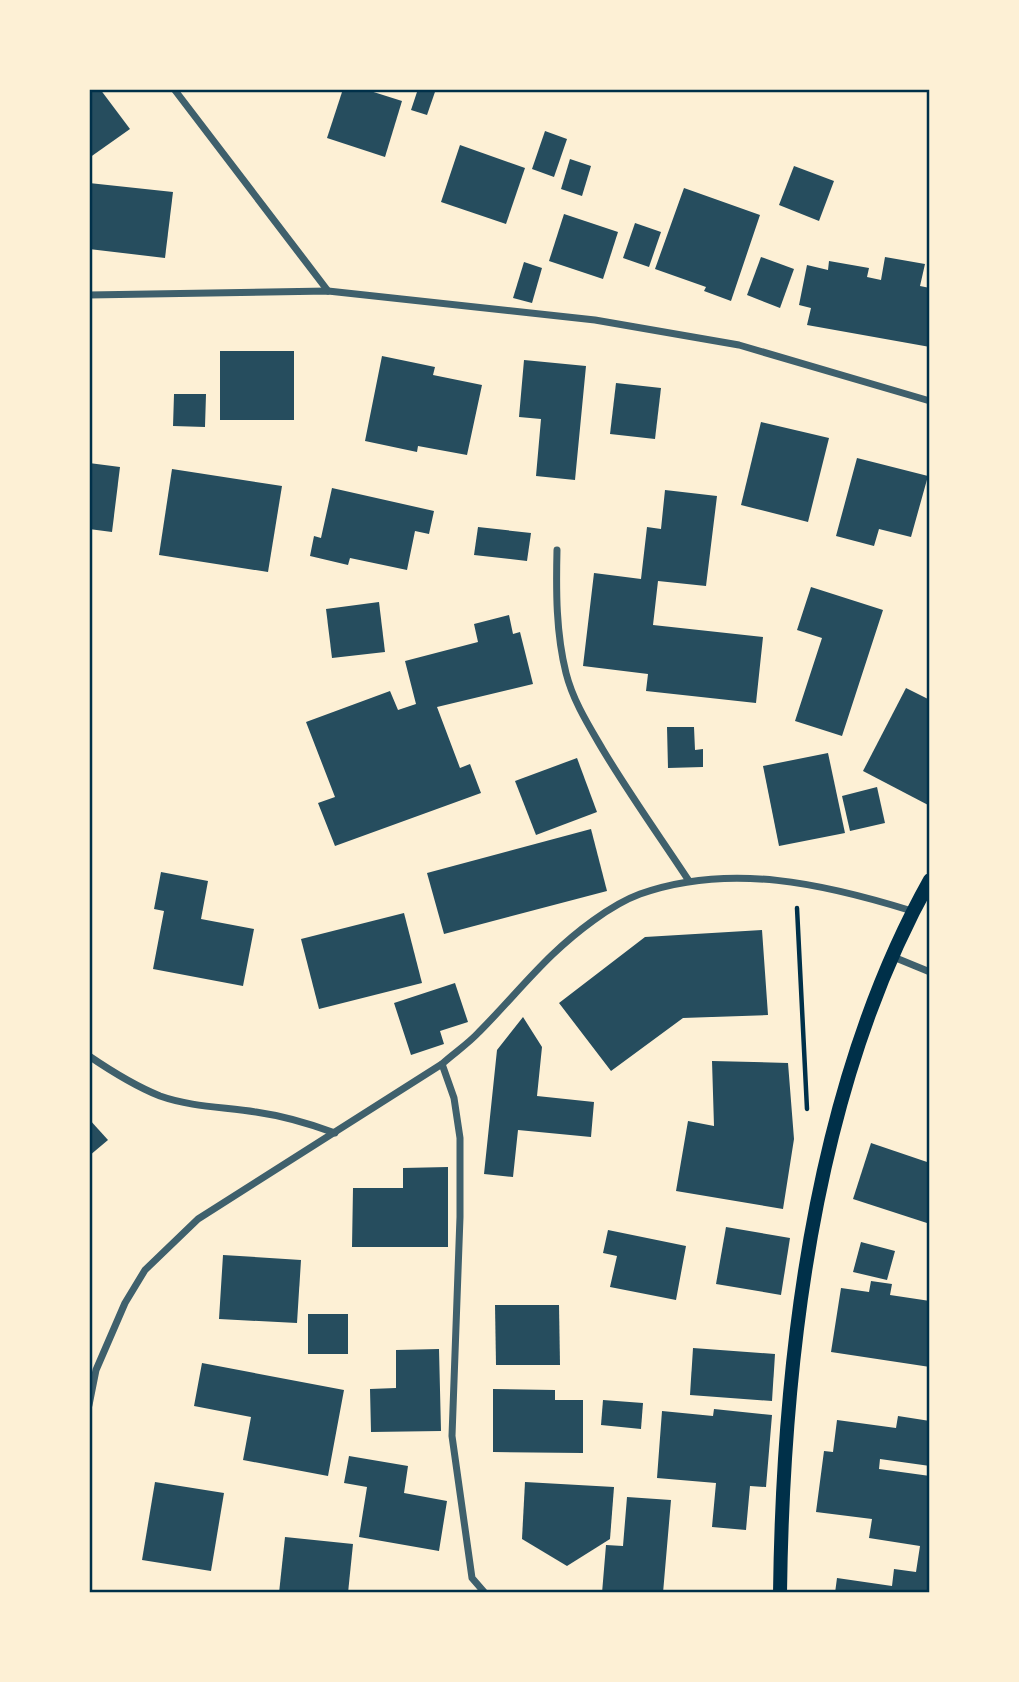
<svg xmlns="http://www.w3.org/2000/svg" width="1019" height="1682" viewBox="0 0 1019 1682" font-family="Inter,sans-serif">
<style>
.building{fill:#264d5e}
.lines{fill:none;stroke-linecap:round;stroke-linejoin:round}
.path{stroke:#003049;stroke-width:4.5}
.minor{stroke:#3f606c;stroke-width:7}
.secondary{stroke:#003049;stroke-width:14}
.neatline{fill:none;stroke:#003049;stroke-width:2.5}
</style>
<rect width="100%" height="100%" fill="#fdf0d5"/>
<!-- building -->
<g class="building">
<path d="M89 89H100L130 129 89 158Z"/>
<path d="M343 89H364L402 101 385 157 327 138Z"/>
<path d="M418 89H436L427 115 411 110Z"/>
<path d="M545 131 567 139 554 177 532 169Z"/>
<path d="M460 145 525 168 506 224 441 202Z"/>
<path d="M570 159 591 166 582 196 561 189Z"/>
<path d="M794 166 834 181 819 221 779 205Z"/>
<path d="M89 183 173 192 165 258 89 249Z"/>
<path d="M684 188 760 215 731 301 704 291 706 287 655 269Z"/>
<path d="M564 214 618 232 603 279 549 261Z"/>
<path d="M635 223 661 232 649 267 623 258Z"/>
<path d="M761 257 794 269 780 308 747 295Z"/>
<path d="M885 257 925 264 920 286 930 288V347L807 325 811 308 799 305 807 265 828 270 829 261 869 268 867 277 881 280Z"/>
<path d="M524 262 542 268 532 303 513 298Z"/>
<rect x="220" y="351" width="74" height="69"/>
<path d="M382 356 435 367 433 375 482 385 467 455 418 446 417 452 365 441Z"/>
<path d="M524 360 586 366 575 480 536 476 541 419 519 417Z"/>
<path d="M616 383 661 388 655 439 610 434Z"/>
<path d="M174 394H206L205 427 173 426Z"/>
<path d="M761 422 829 438 808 522 741 505Z"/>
<path d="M857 458 928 476 911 537 879 529 874 546 836 536Z"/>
<path d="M89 463 120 467 112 532 89 529Z"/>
<path d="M172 469 282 486 268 572 159 555Z"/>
<path d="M332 488 434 511 429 534 415 531 407 570 350 558 348 565 310 556 314 536 321 538Z"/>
<path d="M665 490 717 496 706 586 658 581 653 625 763 637 756 703 646 691 648 674 583 666 594 573 641 579 647 527 661 529Z"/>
<path d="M478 527 531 533 527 561 474 555Z"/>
<path d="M811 587 883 610 842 736 795 721 822 638 797 630Z"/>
<path d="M379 602 385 652 332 658 326 609Z"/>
<path d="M509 615 513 634 520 632 533 684 437 707 460 768 470 764 481 793 335 846 318 803 335 797 306 722 390 691 398 710 416 704 405 661 478 642 474 624Z"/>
<path d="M906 688 930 700V806L863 771Z"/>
<path d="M667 727H694L695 750 703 749V767L668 768Z"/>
<path d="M828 753 845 833 779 846 763 766Z"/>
<path d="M577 758 597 812 536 835 515 781Z"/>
<path d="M877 787 885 823 850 831 842 796Z"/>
<path d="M591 829 607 891 444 934 427 873Z"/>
<path d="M161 872 208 881 201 919 254 929 243 986 153 969 164 911 154 909Z"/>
<path d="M404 913 422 983 319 1009 301 939Z"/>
<path d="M762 930 768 1015 683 1018 611 1071 559 1003 645 937Z"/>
<path d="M455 983 468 1022 440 1031 444 1044 411 1055 394 1003Z"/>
<path d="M523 1017 542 1047 537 1096 594 1102 591 1137 518 1130 513 1177 484 1174 497 1050Z"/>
<path d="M712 1061 788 1063 794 1139 783 1209 676 1191 688 1121 714 1126Z"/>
<path d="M89 1119 108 1140 89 1156Z"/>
<path d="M871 1143 930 1163V1224L853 1199Z"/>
<path d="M448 1167V1247H352L353 1188H403V1168Z"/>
<path d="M726 1227 790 1238 781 1295 716 1284Z"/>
<path d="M608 1230 686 1246 676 1300 610 1287 617 1256 603 1253Z"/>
<path d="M861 1242 895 1251 887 1280 853 1272Z"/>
<path d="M223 1255 301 1260 297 1323 219 1319Z"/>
<path d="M871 1281 892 1284 890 1295 930 1301V1367L831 1352 841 1288 869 1292Z"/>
<path d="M495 1305H559L560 1365H496Z"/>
<rect x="308" y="1314" width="40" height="40"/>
<path d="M693 1348 775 1354 772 1401 690 1395Z"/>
<path d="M439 1349 441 1431 371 1432 370 1389 396 1388V1350Z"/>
<path d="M202 1363 344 1390 328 1476 243 1460 251 1417 194 1406Z"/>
<path d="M493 1389 555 1390V1400H583V1453L493 1452Z"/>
<path d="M603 1400 643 1403 641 1429 601 1425Z"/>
<path d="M714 1409 772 1415 766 1487 750 1486 746 1530 712 1527 716 1483 657 1478 662 1411 713 1416Z"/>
<path d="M898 1416 930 1421V1466L880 1459 879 1469 930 1476V1593H835L837 1578 892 1586 894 1569 916 1572 920 1546 869 1538 872 1519 816 1512 824 1451 833 1452 837 1420 896 1428Z"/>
<path d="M349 1456 408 1466 404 1493 447 1501 439 1551 359 1537 367 1487 344 1483Z"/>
<path d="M155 1482 224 1493 211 1571 142 1560Z"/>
<path d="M525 1482 614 1487 610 1539 567 1566 522 1539Z"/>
<path d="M627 1497 671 1500 663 1593H602L606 1545 623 1546Z"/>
<path d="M285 1537 353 1544 348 1593H279Z"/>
</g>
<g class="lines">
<!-- path -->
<path class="path" d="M797 908 807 1109"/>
<!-- minor -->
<g class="minor">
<path d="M174 89 328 291"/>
<path d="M89 295 328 291 595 320 739 345 930 401"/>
<path d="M557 550C556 591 556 633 566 673 573 701 589 726 603 750 630 795 660 837 689 881"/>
<path d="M891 956 930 972"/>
<path d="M89 1056C111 1071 135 1086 160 1096 191 1107 224 1107 256 1112 284 1116 308 1123 335 1133"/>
<path d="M442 1064 454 1098 460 1138V1217L452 1436 472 1578 485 1593"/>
<path d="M89 1405 96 1370 125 1303 145 1270 198 1219 442 1064C454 1053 468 1044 479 1032 504 1007 527 979 552 955 575 933 610 905 640 894 730 862 825 884 912 911"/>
</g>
<!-- secondary -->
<path class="secondary" d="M780 1593C783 1358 814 1087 930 880"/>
</g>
<!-- border -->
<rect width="1019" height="1682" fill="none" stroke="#fdf0d5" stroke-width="182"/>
<rect x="91" y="91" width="837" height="1500" class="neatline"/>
</svg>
